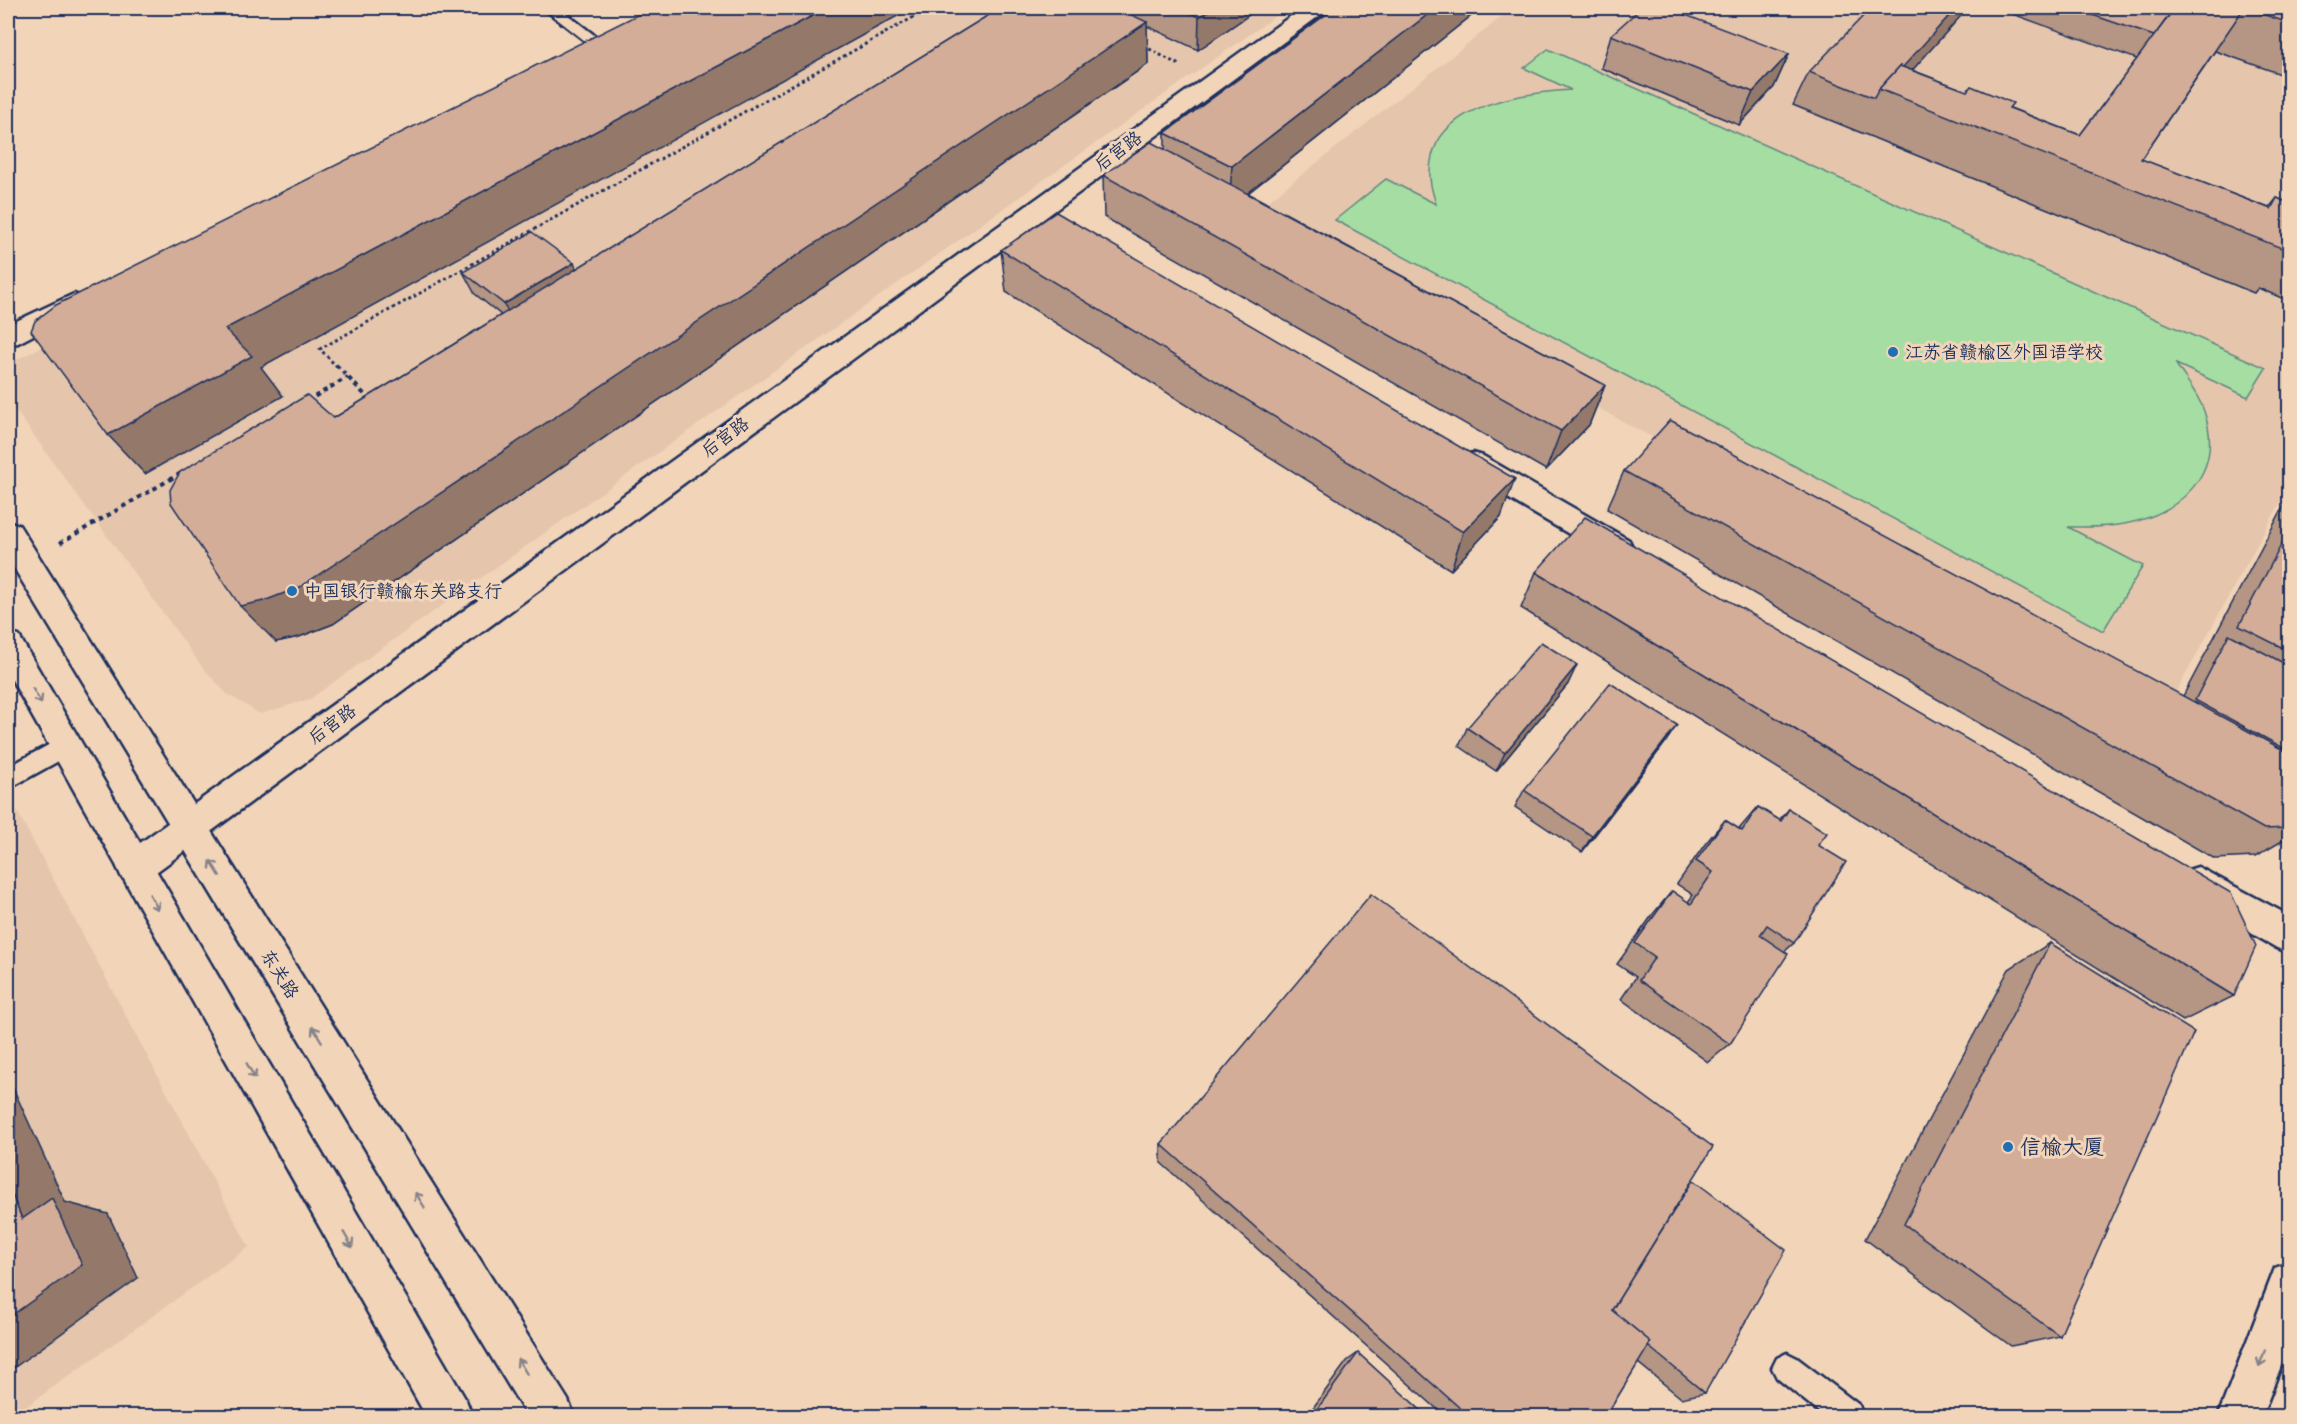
<svg xmlns="http://www.w3.org/2000/svg" width="2297" height="1424" viewBox="0 0 2297 1424" font-family="Delius,'LXGW WenKai TC',sans-serif">
<style>
.built{fill:#e5c6ac}
.green{fill:#a5dda2;stroke:#608680;stroke-width:1.5}
.lines{fill:none;stroke-linecap:round;stroke-linejoin:round}
.lane-casing{stroke:#1b2f5e;stroke-width:5}
.street-casing{stroke:#1b2f5e;stroke-width:5}
.secondary-casing{stroke:#1b2f5e;stroke-width:5}
.primary-casing{stroke:#1b2f5e;stroke-width:5}
.path-far1{stroke:#1b2f5e;stroke-width:3;stroke-dasharray:3 3;stroke-linecap:butt}
.path{stroke:#1b2f5e;stroke-width:4;stroke-dasharray:4.5 4.5;stroke-linecap:butt}
.lane{fill:#f2d5b8;fill-rule:evenodd}
.street{fill:#f2d5b8;fill-rule:evenodd}
.secondary{fill:#f2d5b8;fill-rule:evenodd}
.primary{fill:#f2d5b8;fill-rule:evenodd}
.wall{fill:#b59583;stroke:#1b2f5e;stroke-width:1.5}
.shaded-wall{fill:#94796a;stroke:#1b2f5e;stroke-width:1.5}
.building{fill:#d3ad98;stroke:#1b2f5e;stroke-width:1.5}
.oneway{stroke:#86828b}
.poi-dot{fill:#1f6fb2;stroke:#f2d5b8;stroke-width:2}
.labels{text-anchor:middle;stroke-width:6;stroke-linejoin:round;paint-order:stroke}
.street-label{font-size:18px;fill:#1b2f5e;stroke:#f2d5b8}
.poi-label{font-size:18px;fill:#1b2f5e;stroke:#f2d5b8;text-anchor:start}
.near-poi-label{font-size:21px;fill:#1b2f5e;stroke:#f2d5b8;text-anchor:start}
</style>
<rect width="100%" height="100%" fill="#f2d5b8"/>
<filter id="ink" filterUnits="userSpaceOnUse"><feTurbulence type="fractalNoise" baseFrequency=".0167" numOctaves="2"/><feDisplacementMap in="SourceGraphic" scale="12" xChannelSelector="R" yChannelSelector="G"/><feConvolveMatrix kernelMatrix="1 2 1 2 8 2 1 2 1" color-interpolation-filters="sRGB"/></filter>
<g filter="url(#ink)">
<!-- built -->
<g class="built">
<path d="M709 8H1287L310 699 260 714 227 694 203 668 8 400V364Z"/>
<path d="M1513 8H2289V487L2163 716 1248 217Z"/>
<path d="M8 794 249 1247 13 1416H8Z"/>
</g>
<!-- green -->
<path class="green" d="M1548 49 2266 368 2248 397 2176 364C2185 379 2198 393 2204 411 2225 473 2182 513 2124 524 2105 528 2087 527 2068 527L2143 566 2103 631 1335 220 1386 179 1436 204C1433 193 1429 184 1430 172 1431 104 1521 93 1571 90L1524 68Z"/>
<g class="lines">
<defs>
<g id="lane">
<path d="M543 8H559L602 41 594 46 589 44Z"/>
<path d="M65 736 73 739 76 746 73 753 8 789V767Z"/>
<path d="M1787 1353 1797 1358 1859 1405 1863 1416H1824L1777 1378 1772 1368 1777 1358Z"/>
</g>
<g id="street">
<path d="M1302 8H1326L1323 13 148 878 135 883 122 878 117 867 122 856Z"/>
<path d="M1473 453 1483 456 1629 540 1633 548 1629 556 1618 560 1607 556 1463 472 1458 464 1463 456Z"/>
<path d="M2198 867 2290 916V953L2277 948 2185 895 2180 883 2185 871Z"/>
</g>
<g id="secondary">
<path d="M74 294 83 297 87 303 83 309 18 343 8 345V325Z"/>
<path d="M8 521 19 525 568 1400 574 1416H527L8 558Z"/>
<path d="M8 632 19 636 466 1400 472 1416H426L8 673Z"/>
</g>
<path id="primary" d="M2290 1262V1342L2262 1416H2218L2275 1268Z"/>
</defs>
<!-- lane casing -->
<use href="#lane" class="lane-casing"/>
<!-- street casing -->
<use href="#street" class="street-casing"/>
<!-- secondary casing -->
<use href="#secondary" class="secondary-casing"/>
<!-- primary casing -->
<use href="#primary" class="primary-casing"/>
<!-- path-far1 -->
<g class="path-far1">
<path d="M1144 46 1179 65"/>
<path d="M337 367 320 349 930 8"/>
</g>
<!-- path -->
<g class="path">
<path d="M336 365 370 400"/>
<path d="M307 401 348 377"/>
<path d="M60 543 181 473"/>
</g>
<!-- lane -->
<use href="#lane" class="lane"/>
<!-- street -->
<use href="#street" class="street"/>
<!-- secondary -->
<use href="#secondary" class="secondary"/>
<!-- primary -->
<use href="#primary" class="primary"/>
</g>
<!-- wall -->
<g class="wall">
<path d="M1000 8H1259L1198 50 1147 26 1148 64 333 624 299 637 276 642 334 418 501 315 475 294 463 272 576 269Z"/>
<path d="M1335 8H1481L1248 193 1605 385 1589 425 1546 470 1104 217 1103 175 1165 149V133Z"/>
<path d="M1996 8H2116L2135 14H2170L2175 8H2289V77L2215 51 2141 159 2269 208 2277 198 2289 203V301L2258 288 2254 293 1793 105 1809 72 1912 70 2080 135 2137 59Z"/>
<path d="M1611 35 1789 54 1774 87 1739 125 1601 68Z"/>
<path d="M1001 250 1501 517 1451 570 1006 292Z"/>
<path d="M1624 471 2183 696 2289 496V837L2255 857 2215 859 1607 509Z"/>
<path d="M1536 572 2234 996 2183 1021 1521 608Z"/>
<path d="M1568 684 1496 771 1459 746 1467 728Z"/>
<path d="M1665 743 1582 852 1515 807 1524 790Z"/>
<path d="M1758 807 1779 820 1789 809 1818 845 1794 943 1784 952 1730 1044 1708 1062 1621 999 1636 977 1617 964 1653 914 1672 891 1688 902 1693 895 1677 884 1705 844 1725 820 1739 829Z"/>
<path d="M2050 943 2060 1336 2011 1346 1865 1239 2009 969Z"/>
<path d="M1161 1144 1693 1180 1705 1393 1681 1398 1638 1363 1606 1416H1445L1161 1163Z"/>
<path d="M1358 1353 1427 1416H1307L1347 1361Z"/>
</g>
<!-- shaded-wall -->
<g class="shaded-wall">
<path d="M827 8H912L261 367 283 396 145 474 108 435 225 329Z"/>
<path d="M1213 8H1259L1198 50 1199 17Z"/>
<path d="M1436 8H1481L1229 208 1232 166Z"/>
<path d="M1956 8H1968L1891 94 1881 90Z"/>
<path d="M1147 22 1148 64 333 624 299 637 276 642 240 606Z"/>
<path d="M1789 54 1774 87 1739 125 1753 92Z"/>
<path d="M574 263 584 286 515 326 504 304Z"/>
<path d="M1605 385 1589 425 1546 470 1561 431Z"/>
<path d="M1515 479 1501 517 1451 570 1463 532Z"/>
<path d="M1577 665 1568 684 1496 771 1505 753Z"/>
<path d="M1677 725 1665 743 1582 852 1592 836Z"/>
<path d="M8 1077 65 1202 108 1214 138 1278 8 1372V1318L22 1219 8 1185Z"/>
</g>
<!-- building -->
<g class="building">
<path d="M651 8H827L225 329 252 356 108 435 31 331 35 321 56 305Z"/>
<path d="M1000 8H1117L1147 22 300 587 264 601 240 606 171 503 170 490 180 472 307 395 334 418Z"/>
<path d="M1179 8H1213L1199 17Z"/>
<path d="M1335 8H1436L1232 166 1165 133Z"/>
<path d="M1641 8H1667L1789 54 1753 92 1611 35Z"/>
<path d="M1871 8H1956L1903 67 1900 66 1879 89 1874 98 1809 72Z"/>
<path d="M2072 8H2116L2135 14 2140 8H2151L2170 14 2154 36Z"/>
<path d="M2175 8H2289V23L2244 8 2141 159 2271 209 2277 198 2289 203V251L1879 89 1900 66 1967 91 1971 86 2013 103 2009 108 2080 135Z"/>
<path d="M1151 142 1605 385 1561 431 1103 175Z"/>
<path d="M1056 212 1515 479 1463 532 1001 250Z"/>
<path d="M532 232 574 263 504 304 463 272Z"/>
<path d="M1670 420 2289 753V828L2264 829 1624 471Z"/>
<path d="M1585 517 2231 893 2256 946 2234 996 1536 572Z"/>
<path d="M2289 530V651L2239 626Z"/>
<path d="M2229 634 2289 666V751L2195 700Z"/>
<path d="M1541 642 1577 665 1505 753 1467 728Z"/>
<path d="M1610 683 1677 725 1592 836 1524 790Z"/>
<path d="M1758 807 1781 821 1789 809 1827 833 1818 845 1846 862 1794 943 1767 925 1760 935 1788 954 1730 1044 1639 980 1655 957 1635 943 1672 891 1691 904 1713 872 1696 861 1725 820 1742 831Z"/>
<path d="M1371 894 1713 1147 1612 1310 1651 1342 1606 1416H1469L1161 1144Z"/>
<path d="M2050 943 2194 1032 2060 1336 1904 1224Z"/>
<path d="M1693 1180 1786 1250 1705 1393 1648 1346 1651 1342 1612 1310Z"/>
<path d="M8 1185 22 1219 52 1198 82 1265 8 1318Z"/>
<path d="M1358 1353 1427 1416H1312Z"/>
</g>
<!-- one-way arrows -->
<defs><path id="oneway-shaft" d="M-6 0H5M1.5-3L5.5 0L1.5 3" fill="none" stroke-width="1.6" stroke-linecap="round" stroke-linejoin="round" transform="scale(1.5)"/></defs>
<g class="oneway">
<use href="#oneway-shaft" transform="translate(37 696) rotate(60)"/>
<use href="#oneway-shaft" transform="translate(215 868) rotate(-122)"/>
<use href="#oneway-shaft" transform="translate(154 902) rotate(60)"/>
<use href="#oneway-shaft" transform="translate(317 1034) rotate(-122)"/>
<use href="#oneway-shaft" transform="translate(251 1071) rotate(60)"/>
<use href="#oneway-shaft" transform="translate(420 1200) rotate(-122)"/>
<use href="#oneway-shaft" transform="translate(348 1240) rotate(60)"/>
<use href="#oneway-shaft" transform="translate(2262 1358) rotate(110)"/>
<use href="#oneway-shaft" transform="translate(522 1366) rotate(-121)"/>
</g>
</g>
<!-- markers -->
<g class="poi-dot">
<circle cx="1893" cy="352" r="6"/>
<circle cx="292" cy="591" r="6"/>
<circle cx="2008" cy="1147" r="6"/>
</g>
<g class="labels">
<!-- street labels -->
<g class="street-label">
<text transform="translate(1118 151) rotate(-36)" y="6">后宫路</text>
<text transform="translate(725 437) rotate(-36)" y="6">后宫路</text>
<text transform="translate(332 724) rotate(-36)" y="6">后宫路</text>
<text transform="translate(280 974) rotate(58)" y="6">东关路</text>
</g>
<!-- poi labels -->
<g class="poi-label">
<text x="1905" y="358">江苏省赣榆区外国语学校</text>
<text x="304" y="597">中国银行赣榆东关路支行</text>
</g>
<!-- near-poi labels -->
<g class="near-poi-label">
<text x="2020" y="1154">信榆大厦</text>
</g>
</g>
<!-- margin -->
<rect width="2297" height="1424" fill="none" stroke="#f2d5b8" stroke-width="30"/>
<rect x="15" y="15" width="2267" height="1394" fill="none" stroke="#1b2f5e" stroke-width="2" filter="url(#ink)"/>
</svg>
